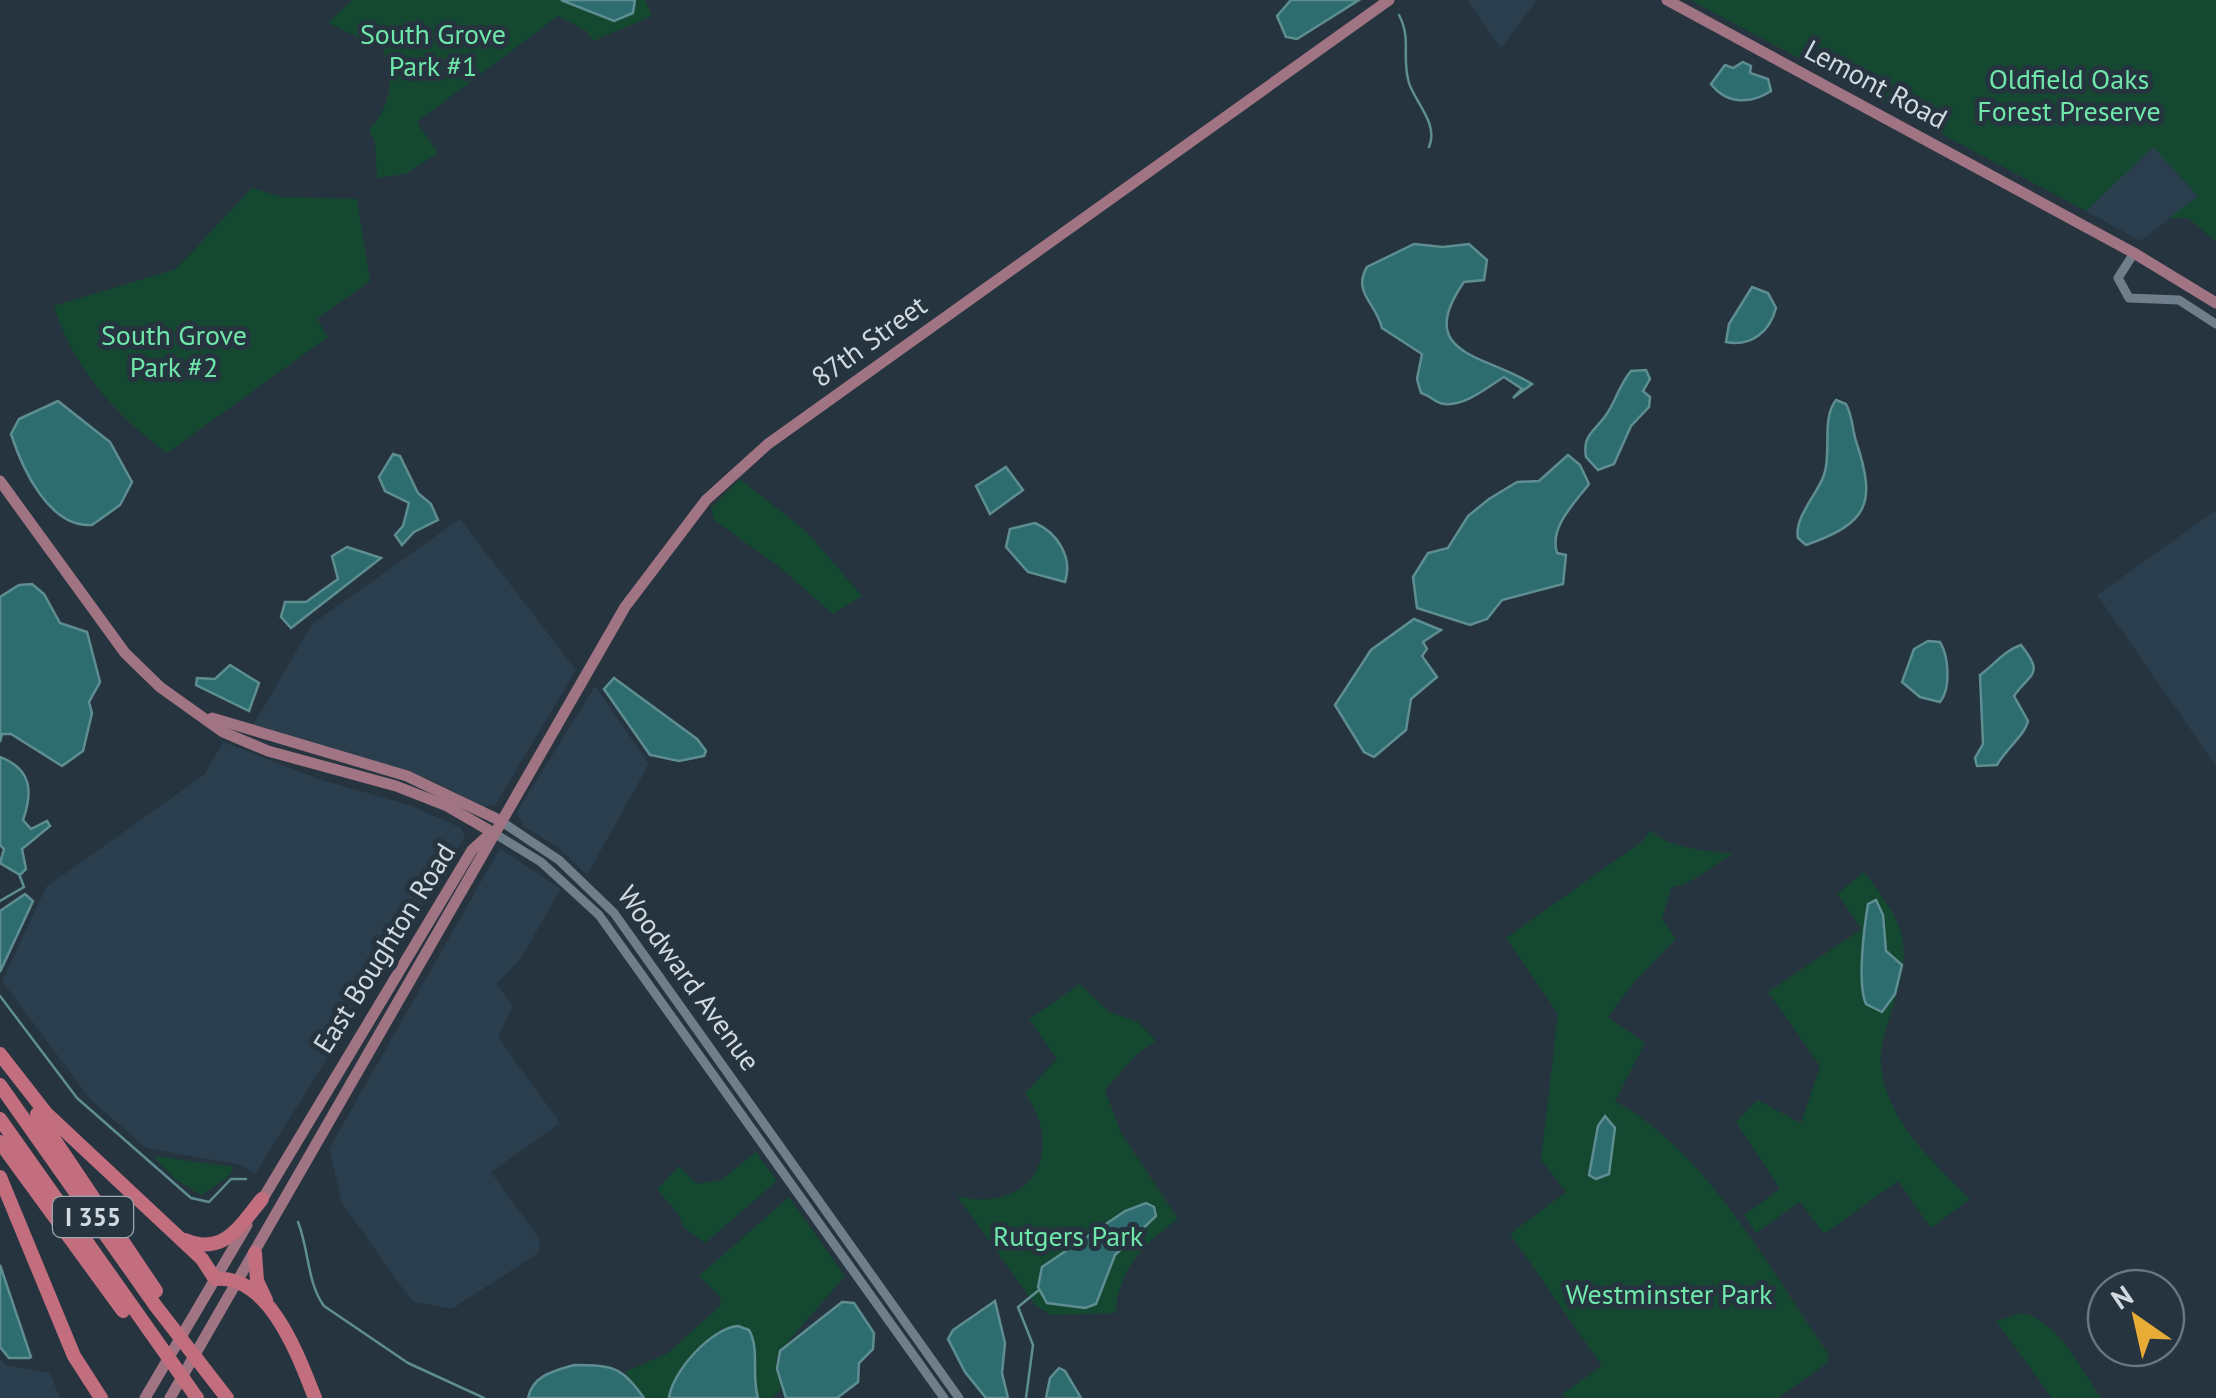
<svg xmlns="http://www.w3.org/2000/svg" width="2216" height="1398" viewBox="0 0 2216 1398" font-family="'PT Sans',sans-serif">
<style>
.built{fill:#2a3e4d}
.green{fill:#144830}
.water{fill:#2d6d6f;stroke:#5e8e91;stroke-width:2.5}
.lines{fill:none;stroke-linecap:round;stroke-linejoin:round}
.stream{stroke:#5e8e91;stroke-width:2.5}
.minor{stroke:#6e7e8a;stroke-width:9}
.major{stroke:#a17483;stroke-width:11}
.highway{stroke:#c36e7e;stroke-width:14}
.labels{text-anchor:middle;stroke-width:10;stroke-linejoin:round;paint-order:stroke}
.shield{fill:#26343f;stroke:#9ea8b0;stroke-width:2.5}
.shield-label{font-size:25px;font-weight:bold;fill:#d1dae0}
.park-label{font-size:28px;fill:#6fe6aa;stroke:#26343f}
.street-label{font-size:28px;fill:#d1dae0;stroke:#26343f}
</style>
<rect width="100%" height="100%" fill="#26343f"/>
<!-- built -->
<g class="built">
<path d="M1467 0H1537L1501 48Z"/>
<path d="M2153 146 2199 196 2140 241 2086 211Z"/>
<path d="M2216 510V766L2097 595Z"/>
<path d="M460 519 576 670 496 804 484 807 429 779 251 729 312 624Z"/>
<path d="M595 686 649 764 587 875 558 847 523 826 517 812Z"/>
<path d="M223 742 318 779 412 806 461 828 465 837 255 1174 241 1165 146 1148 91 1100 2 981 46 887 205 774Z"/>
<path d="M500 848 561 889 521 958 496 984 513 1006 498 1037 560 1123 491 1172 540 1240 538 1253 452 1309 415 1302 405 1292 342 1203 329 1149Z"/>
<path d="M0 1359 5 1365 50 1373 60 1398H0Z"/>
</g>
<!-- green -->
<g class="green">
<path d="M352 0H645L652 16 593 41 586 31 558 16 417 122 438 153 406 174 377 178 375 142 369 130C392 104 394 81 383 49L328 23Z"/>
<path d="M1690 0H2216V242L2188 218H2169L2198 196 2153 147 2086 211Z"/>
<path d="M252 188 282 197 357 199 370 281 317 319 328 337 167 453C116 416 73 368 54 306L176 269Z"/>
<path d="M740 479 806 531 862 596 833 614 778 566 714 520 711 508Z"/>
<path d="M1650 830C1671 850 1706 850 1734 854 1709 866 1699 881 1671 888L1662 919 1676 939 1634 982 1608 1017 1645 1043 1615 1101C1709 1153 1768 1268 1829 1355L1827 1363 1778 1398H1565L1562 1394 1602 1366 1510 1234 1566 1192 1541 1160 1558 1014 1506 938 1644 840Z"/>
<path d="M1864 872C1908 929 1913 943 1891 1013 1886 1028 1879 1050 1881 1066 1886 1120 1934 1163 1970 1199L1931 1228 1898 1181 1824 1234 1800 1202 1756 1233 1744 1215 1780 1189 1736 1122 1757 1100 1801 1123 1820 1066 1768 992 1862 929 1837 894Z"/>
<path d="M1080 984 1109 1012 1138 1022 1156 1041 1136 1055 1105 1090 1121 1133 1178 1219C1142 1245 1120 1268 1115 1313L1051 1315 1035 1305 957 1196C1030 1215 1067 1153 1025 1093L1057 1059 1029 1019Z"/>
<path d="M756 1152 777 1181 705 1243 683 1227 679 1215 657 1189 679 1166 697 1184 721 1180Z"/>
<path d="M153 1156 234 1167 228 1177 201 1195 176 1180Z"/>
<path d="M789 1197 845 1276 780 1351 776 1360 781 1390 772 1398H758L751 1367 755 1341 723 1327C704 1347 673 1370 669 1398H644L625 1372 668 1353 720 1306 721 1298 699 1276Z"/>
<path d="M2022 1313C2057 1320 2083 1371 2101 1398H2052L1996 1321Z"/>
</g>
<!-- water -->
<g class="water">
<path d="M561 0H635L633 13 614 21Z"/>
<path d="M1291 0H1359L1297 39 1286 37 1277 16Z"/>
<path d="M1743 62 1751 66 1750 73 1768 79 1771 91C1751 104 1727 105 1711 84L1725 65 1733 68Z"/>
<path d="M1414 244 1443 247 1469 244 1487 260 1484 280 1464 282C1412 356 1488 355 1532 384L1513 398 1522 389 1504 377C1486 388 1466 406 1444 404 1435 403 1430 395 1421 393L1417 379 1422 354 1382 328C1376 303 1352 292 1367 267Z"/>
<path d="M1752 287 1768 293 1776 308C1770 331 1752 347 1726 342L1729 324Z"/>
<path d="M1646 370 1650 379 1643 391 1650 397 1649 407 1631 426 1614 464 1598 470 1586 457C1582 435 1595 431 1606 415 1616 401 1619 385 1631 371Z"/>
<path d="M1836 400 1846 404C1853 417 1852 429 1856 441 1877 504 1868 523 1806 545L1798 538C1794 517 1817 495 1824 475 1832 453 1821 419 1836 400Z"/>
<path d="M58 401 110 442 132 482 120 505 92 525C49 528 22 468 11 434L19 419Z"/>
<path d="M393 454 400 456 418 493 431 504 438 520 414 532 402 545 395 535 403 526 409 503 385 491 379 477Z"/>
<path d="M1568 455 1580 465 1589 484C1574 504 1549 527 1557 553L1566 555 1563 584 1502 600 1487 619 1470 625 1417 608 1413 577 1428 553 1448 548 1468 516 1489 499 1517 482 1539 481Z"/>
<path d="M1006 467 1023 490 990 514 976 486Z"/>
<path d="M1035 523C1058 533 1073 558 1065 582L1028 572 1006 547 1010 529Z"/>
<path d="M347 547 381 558 291 628 281 617 285 602H306L338 579 332 556Z"/>
<path d="M32 584 44 594 60 623 87 632 100 682 89 702 92 713 83 751 62 766 11 734H2L0 742V597L19 585Z"/>
<path d="M1414 619 1441 630 1423 642 1427 649 1422 656 1437 677 1411 699 1406 730 1374 757 1364 752 1335 705 1371 650Z"/>
<path d="M1928 641 1940 642C1949 657 1951 689 1940 702L1920 697 1902 682 1914 649Z"/>
<path d="M2021 645C2046 676 2029 673 2014 696L2028 721C2025 735 2005 750 1997 765L1977 766 1975 758 1983 744 1980 675C1994 665 2005 650 2021 645Z"/>
<path d="M230 665 259 683 249 711 196 685 197 678 215 679Z"/>
<path d="M614 678 697 739 706 751 704 756 679 761 650 755 604 689Z"/>
<path d="M0 757C32 769 33 792 23 820L31 829 47 821 50 826 22 849 26 869 20 875 0 863 4 849 0 845Z"/>
<path d="M25 894 33 901 0 972V911Z"/>
<path d="M1876 900 1883 915 1886 951 1902 965 1895 994 1882 1012 1866 1004C1857 984 1864 928 1868 904Z"/>
<path d="M1605 1116 1615 1128 1609 1174 1596 1179 1589 1175 1598 1126Z"/>
<path d="M1146 1203 1154 1207 1156 1216 1115 1255 1096 1304 1085 1308 1047 1303 1038 1287 1042 1267 1125 1211Z"/>
<path d="M0 1265 31 1357 29 1358H9L0 1347Z"/>
<path d="M995 1301 1005 1343 1002 1373 1008 1398H986L965 1372 948 1339 953 1330Z"/>
<path d="M842 1302 854 1303 874 1333 873 1349 859 1363 858 1382 837 1398H786L777 1369 780 1351Z"/>
<path d="M738 1326 749 1330C760 1349 751 1375 758 1398H669C672 1372 711 1328 738 1326Z"/>
<path d="M574 1365C613 1365 622 1367 644 1398H528C533 1375 554 1371 574 1365Z"/>
<path d="M1059 1368 1065 1371 1081 1398H1046L1050 1378Z"/>
</g>
<g class="lines">
<!-- stream -->
<g class="stream">
<path d="M1399 15C1412 40 1401 57 1409 83 1415 102 1439 124 1429 147"/>
<path d="M0 901 24 887 19 874"/>
<path d="M0 996 77 1098 191 1198 209 1202 231 1179H246"/>
<path d="M298 1222C309 1249 307 1283 324 1306L408 1363 484 1398"/>
<path d="M1026 1398 1033 1345 1018 1307 1039 1290"/>
</g>
<!-- minor -->
<g class="minor">
<path d="M2134 253 2118 278 2129 298 2179 300 2216 324"/>
<path d="M499 820 559 860 614 913 959 1398"/>
<path d="M492 832 541 862 599 915 944 1398"/>
</g>
<!-- major -->
<g class="major">
<path d="M1667 0 2134 253 2216 303"/>
<path d="M0 481 125 653 160 687 223 732 268 751 396 786 447 806 492 832"/>
<path d="M212 718 407 776 499 820"/>
<path d="M259 1205 472 850 492 832"/>
<path d="M145 1398 247 1225"/>
<path d="M170 1398 625 607 706 500 768 444 1389 0"/>
</g>
<!-- highway -->
<g class="highway">
<path d="M0 1054 46 1113 202 1259 215 1279C270 1274 299 1358 315 1398"/>
<path d="M0 1085 155 1305 227 1398"/>
<path d="M37 1114 156 1291"/>
<path d="M0 1119 197 1398"/>
<path d="M0 1142 123 1311"/>
<path d="M0 1177 74 1356 101 1398"/>
<path d="M185 1240C224 1256 239 1227 262 1199"/>
<path d="M255 1253 257 1281 266 1300"/>
</g>
</g>
<g class="labels">
<!-- shield labels -->
<rect class="shield" x="53" y="1197" width="80" height="40" rx="8"/>
<g class="shield-label">
<text x="93" y="1226">I 355</text>
</g>
<!-- park labels -->
<g class="park-label">
<text x="433" y="44">South Grove<tspan x="433" dy="32">Park #1</tspan></text>
<text x="2069" y="89">Oldfield Oaks<tspan x="2069" dy="32">Forest Preserve</tspan></text>
<text x="174" y="345">South Grove<tspan x="174" dy="32">Park #2</tspan></text>
<text x="1068" y="1246">Rutgers Park</text>
<text x="1669" y="1304">Westminster Park</text>
</g>
<!-- street labels -->
<g class="street-label">
<text transform="translate(1876 84) rotate(28)" y="10">Lemont Road</text>
<text transform="translate(869 341) rotate(-36)" y="10">87th Street</text>
<text transform="translate(384 948) rotate(-58)" y="10">East Boughton Road</text>
<text transform="translate(689 978) rotate(54)" y="10">Woodward Avenue</text>
</g>
</g>
<!-- north arrow -->
<g transform="translate(2136 1318) rotate(326)"><circle r="48" fill="#26343f" stroke="#6a767f" stroke-width="2.5"/>
<path d="M0-8L18 38L0 25L-18 38Z" fill="#e7ac36"/>
<text y="-15" font-size="28" font-weight="bold" text-anchor="middle" fill="#d1dae0">N</text>
</g>
</svg>
